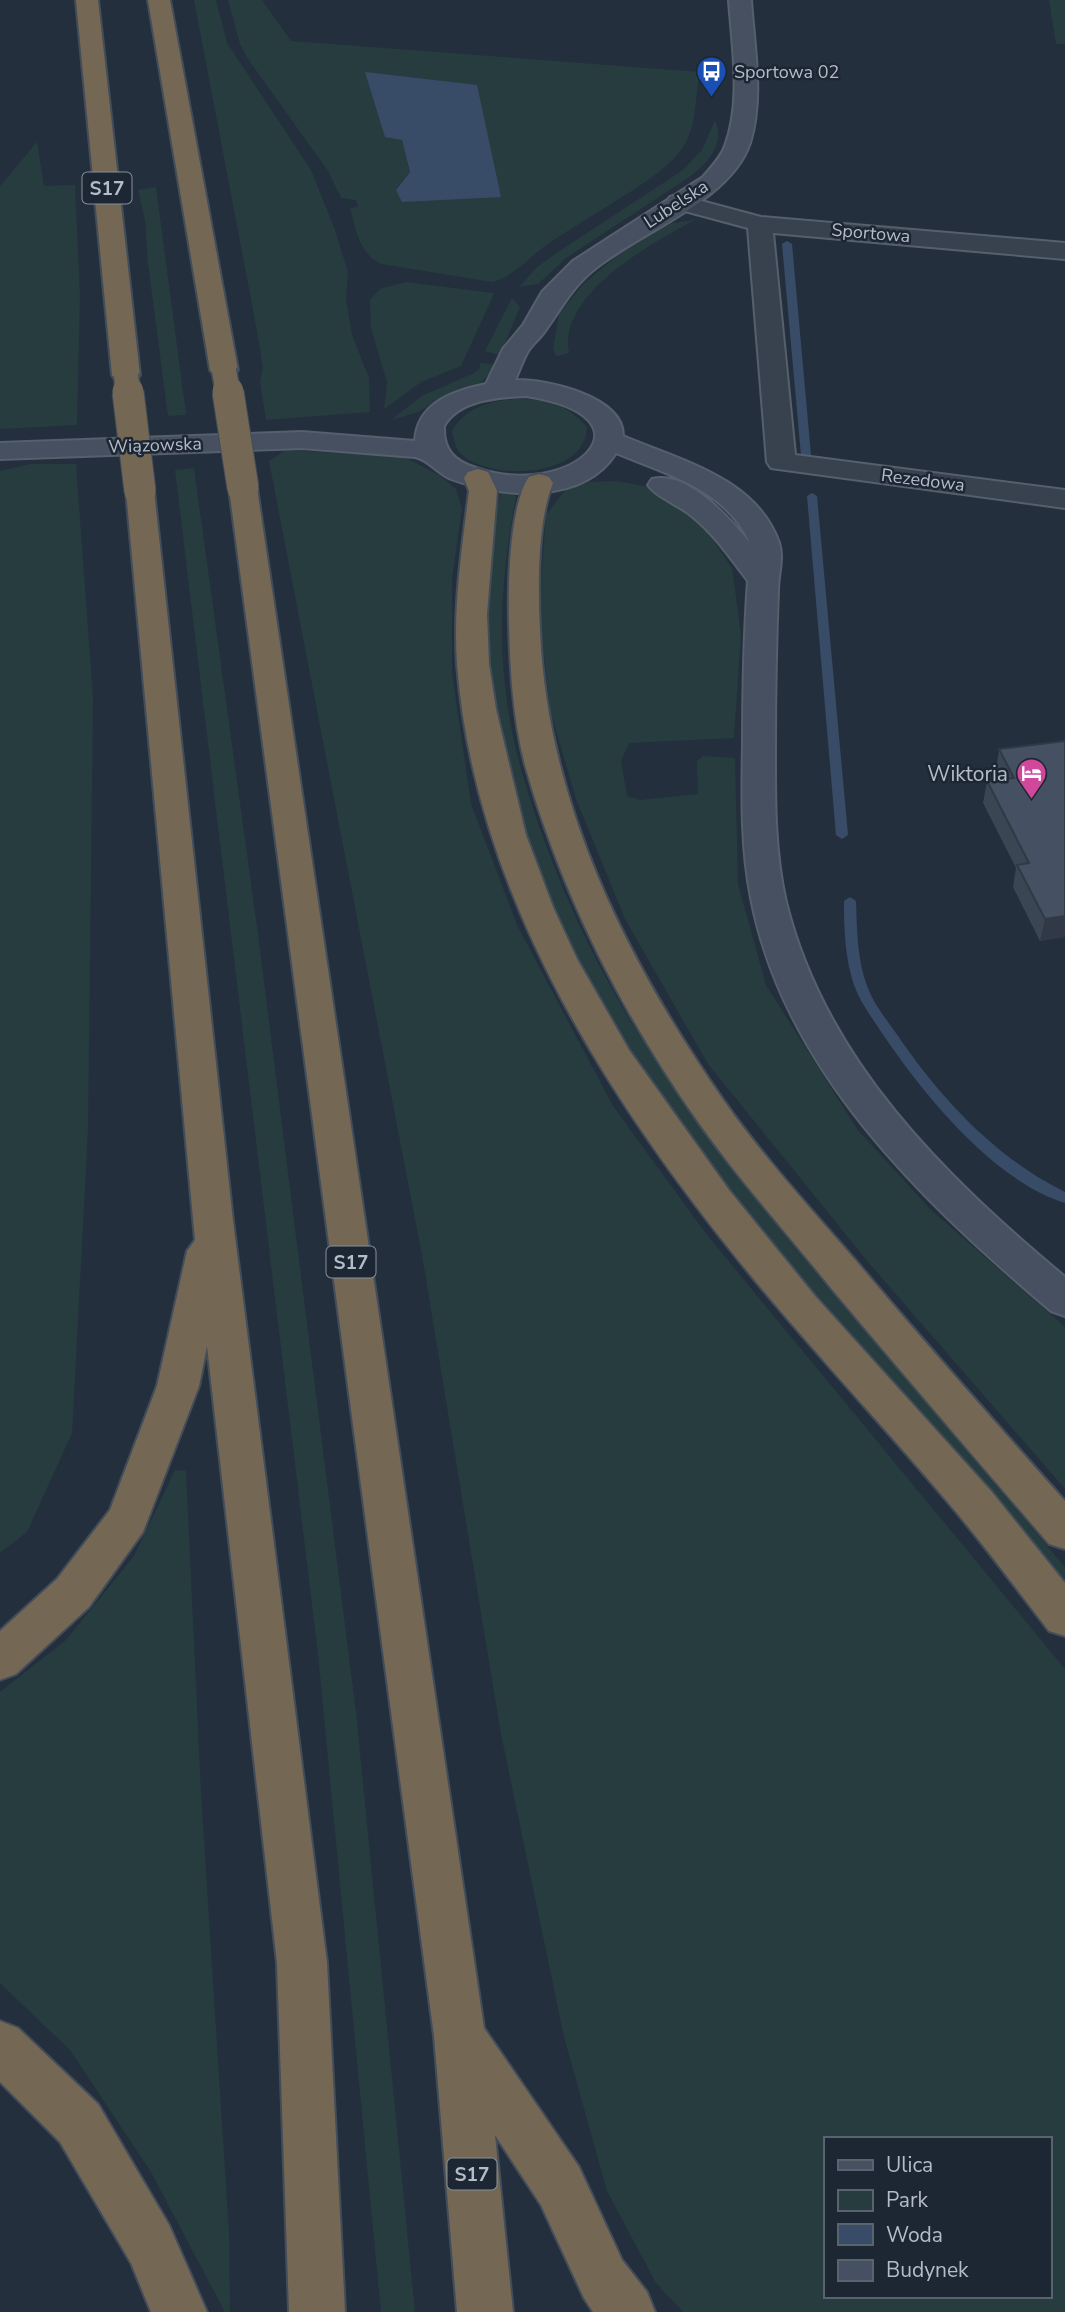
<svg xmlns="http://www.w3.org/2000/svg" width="1065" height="2312" viewBox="0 0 1065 2312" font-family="'Nunito Sans',sans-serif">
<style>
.green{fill:#263c3f;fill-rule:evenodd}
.water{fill:#394c67}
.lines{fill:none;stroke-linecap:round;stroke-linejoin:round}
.stream{fill:#394c67;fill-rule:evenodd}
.street-casing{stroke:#565f6c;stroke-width:4}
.secondary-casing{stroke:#565f6c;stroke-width:4}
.highway-casing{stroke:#434c59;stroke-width:4}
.street{fill:#38414e;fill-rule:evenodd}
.secondary{fill:#465061;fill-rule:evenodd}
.highway{fill:#746855;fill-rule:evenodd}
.highway-bridge-far1-casing{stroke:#434c59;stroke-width:27;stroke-linecap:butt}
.highway-bridge-casing{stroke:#434c59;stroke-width:33;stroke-linecap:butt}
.highway-bridge-far1{stroke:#746855;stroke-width:24}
.highway-bridge{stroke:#746855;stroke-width:31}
.wall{fill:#3b4654}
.shaded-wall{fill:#303945}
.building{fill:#455162;stroke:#303945;stroke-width:2}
.labels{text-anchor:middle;stroke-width:5;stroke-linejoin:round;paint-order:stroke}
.far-poi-label{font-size:18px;fill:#b4bcc9;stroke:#1d2633;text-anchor:start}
.far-street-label{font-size:18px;fill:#b4bcc9;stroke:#1d2633}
.shield{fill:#1d2633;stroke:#878f9c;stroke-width:2}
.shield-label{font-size:19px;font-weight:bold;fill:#b4bcc9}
.poi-label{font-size:21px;fill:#b4bcc9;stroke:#1d2633;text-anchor:end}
</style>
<rect width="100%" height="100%" fill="#242f3e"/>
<!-- green -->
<g class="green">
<path d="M194 0H216L227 43 311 170 335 230 348 272 346 299 352 335 369 378 370 412 266 420 260 381 263 368 257 331Z"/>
<path d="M228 0H262L291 41 700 72C692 118 699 141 659 172 624 198 585 219 549 243 530 256 513 278 492 282L381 264C360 255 355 228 350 208L358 207 356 200 341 198 328 171 248 59 240 44ZM402 140 501 197 396 189 410 172Z"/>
<path d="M1049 0H1065V44H1056Z"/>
<path d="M715 120C725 144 709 161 691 176L566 258 538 284 519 287 536 268 555 254 683 170 702 150Z"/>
<path d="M37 142 44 186 75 185 80 296 77 425 0 429V186Z"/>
<path d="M156 187 186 414 184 415 168 416 148 263 145 220 138 190Z"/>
<path d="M695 220C652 243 557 294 569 353L556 356 553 349 559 314 584 283 622 252 659 230 672 223Z"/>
<path d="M406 282 493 293V296L461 366 421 382 384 409 387 382 371 328 370 300 380 289Z"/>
<path d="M512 298 520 307 500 355 485 351Z"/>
<path d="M480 363 497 365 493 371 481 382 454 391 418 412 391 420 422 396 474 373 480 368Z"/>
<path d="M515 399C546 399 567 404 587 427 586 479 487 482 459 452 455 447 454 438 452 431 466 407 488 402 515 399Z"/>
<path d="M286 450 404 457 439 475 456 489 462 509 452 579V673L471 804 517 925 613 1106 707 1235 1065 1669V2312H683L656 2283 607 2191 564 2037 501 1734 422 1255 269 461ZM825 2139H1049V2296H825Z"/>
<path d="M30 464H76L93 698 88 1130 72 1433 27 1532 0 1553V471Z"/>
<path d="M194 468 257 927 356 1712 415 2312H381L318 1654 175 470Z"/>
<path d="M617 481 649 487 680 503 702 524 732 568 741 634 734 738 629 743 621 761 627 796 640 800 698 794 697 761 703 756 735 758 738 884 766 985 857 1129 930 1209 1065 1327V1489L868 1262 708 1064 625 919 576 799 550 710 539 608 546 515 566 489 589 482Z"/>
<path d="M506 492 516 496C503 565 497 633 507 702 514 754 531 805 549 853 619 1038 732 1174 858 1323 927 1404 996 1486 1065 1567V1594C983 1497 901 1401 820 1303 675 1126 526 941 497 706 494 684 489 663 488 642 485 594 490 542 500 494Z"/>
<path d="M175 1470 186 1471 201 1793 229 2233 230 2312H225L151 2172 70 2050 0 1983V1692L66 1640 134 1556Z"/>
</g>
<!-- water -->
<path class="water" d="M365 72 477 85 501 197 402 202 396 190 410 172 402 140 385 137Z"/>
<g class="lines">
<!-- stream -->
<g class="stream">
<path d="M787 241 792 244 811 455 806 458 801 455 782 244Z"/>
<path d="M812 493 817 496 848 835 842 839 836 835 807 496Z"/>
<path d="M850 897 856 901C857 929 857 959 867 986 874 1005 887 1020 898 1036 941 1099 996 1158 1065 1192V1203C994 1181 924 1095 884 1036 873 1019 861 1004 854 985 845 958 844 929 844 901Z"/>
</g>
<defs>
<path id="street" d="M679 195 761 217 1065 243V259L773 233 795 455 1065 490V508L771 468 767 462 748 228 670 207 667 202 670 197Z"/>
<path id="secondary" d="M729 0H751C754 46 764 98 750 143 730 203 636 233 591 272 571 289 560 310 545 331 540 338 533 344 528 351 523 360 519 371 515 380 545 379 624 396 623 436 679 460 757 478 779 543 784 558 778 575 778 590 776 642 775 693 775 744 775 796 774 850 786 902 825 1060 944 1176 1065 1277V1316L1051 1311C923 1202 784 1071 751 898 741 848 742 796 743 745 743 690 744 636 748 581 731 559 715 535 693 517 681 506 656 497 648 485L652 479C688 470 729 518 750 543 726 489 666 474 616 453 583 505 502 498 451 479 437 473 429 460 415 457L302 448 0 459V443L302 432 415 441C417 403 453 391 486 384L503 349 523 325 542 292 573 261 703 177C711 167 721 158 725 146 742 101 732 46 729 0ZM526 396C662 417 571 501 476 468 454 461 443 450 444 426 459 400 498 397 526 396Z"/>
<g id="highway">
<path d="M76 0H98L140 375 136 381 126 383 116 381 112 375Z"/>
<path d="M148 0H170L238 370 234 376 224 378 214 376 210 370Z"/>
<path d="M478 469 488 472 497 491 487 614 489 664 496 709 526 835 553 907 577 959 629 1050 729 1190 815 1296 991 1491 1065 1583V1636L1049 1631C1015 1587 982 1542 946 1500 886 1429 822 1361 762 1289 615 1112 475 899 457 664 453 606 462 548 469 491L464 478 468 472Z"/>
<path d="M539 474 549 477 553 483C537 522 538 588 540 630 547 803 627 961 724 1101 764 1158 812 1210 857 1262 925 1343 995 1422 1065 1501V1549L1049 1544C976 1459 903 1374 831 1288 787 1233 739 1180 699 1123 622 1014 561 893 525 765 513 720 510 670 509 623 508 587 509 506 529 477Z"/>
<path d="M243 479 253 482 257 488 484 2028 579 2167 622 2260 647 2292 655 2312H593L584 2298 541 2205 495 2135 513 2312H457L434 2036 229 488 233 482Z"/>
<path d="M140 482 150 485 154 491 233 1221 327 1963 345 2312H289L277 1963 207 1346 199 1386 143 1532 89 1607 16 1674 0 1680V1631L57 1579 110 1510 157 1386 187 1251 195 1240 126 491 130 485Z"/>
<path d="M0 2021 18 2028 98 2104 169 2225 207 2312H151L131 2263 60 2142 0 2082Z"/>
</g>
</defs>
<!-- street casing -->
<use href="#street" class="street-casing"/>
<!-- secondary casing -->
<use href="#secondary" class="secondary-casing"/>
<!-- highway casing -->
<use href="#highway" class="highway-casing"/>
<!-- street -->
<use href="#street" class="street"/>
<!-- secondary -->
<use href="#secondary" class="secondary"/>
<!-- highway -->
<use href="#highway" class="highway"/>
<defs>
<g id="highway-bridge-far1">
<path d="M224 370 228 394"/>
<path d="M126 375 128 394"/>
</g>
<g id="highway-bridge">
<path d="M128 392 140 491"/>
<path d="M228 392 243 488"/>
</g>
</defs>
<!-- highway-bridge-far1 casing -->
<use href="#highway-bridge-far1" class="highway-bridge-far1-casing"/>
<!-- highway-bridge casing -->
<use href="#highway-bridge" class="highway-bridge-casing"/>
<!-- highway-bridge-far1 -->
<use href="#highway-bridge-far1" class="highway-bridge-far1"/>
<!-- highway-bridge -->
<use href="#highway-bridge" class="highway-bridge"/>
</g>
<!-- wall -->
<path class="wall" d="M1065 741V937L1040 941 1013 887 1016 868 983 803 987 781 1000 779 996 771 999 749Z"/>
<!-- shaded-wall -->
<path class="shaded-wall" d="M1065 916V937L1040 941 1045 919Z"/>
<!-- building -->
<path class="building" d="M1065 741V916L1045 919 1017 865 1029 863 987 781 1014 778 999 749Z"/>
<!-- icons -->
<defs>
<symbol id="bus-pin" viewBox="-11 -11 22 30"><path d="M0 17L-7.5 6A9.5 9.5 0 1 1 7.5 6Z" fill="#1a4fb4" stroke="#1d2633"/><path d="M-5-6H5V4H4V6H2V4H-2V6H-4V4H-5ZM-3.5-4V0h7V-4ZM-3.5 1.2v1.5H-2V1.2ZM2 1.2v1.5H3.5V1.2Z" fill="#fff"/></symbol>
<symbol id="hotel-pin" viewBox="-11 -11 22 30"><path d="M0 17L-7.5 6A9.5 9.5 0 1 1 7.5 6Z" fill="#d1479c" stroke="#1d2633"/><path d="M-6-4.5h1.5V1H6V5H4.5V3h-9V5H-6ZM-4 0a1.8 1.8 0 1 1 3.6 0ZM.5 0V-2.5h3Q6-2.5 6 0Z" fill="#fff"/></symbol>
</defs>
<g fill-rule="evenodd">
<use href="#bus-pin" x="694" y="54" width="35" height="47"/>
<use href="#hotel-pin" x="1014" y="756" width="35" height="47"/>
</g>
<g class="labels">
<!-- far-poi labels -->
<g class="far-poi-label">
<text x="734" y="78">Sportowa 02</text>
</g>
<!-- far-street labels -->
<g class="far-street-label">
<text transform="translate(676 204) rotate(-33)" y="6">Lubelska</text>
<text transform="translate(871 233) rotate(5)" y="6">Sportowa</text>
<text transform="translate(155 445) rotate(-2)" y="6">Wiązowska</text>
<text transform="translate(923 480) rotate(7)" y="6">Rezedowa</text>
</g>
<!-- shield labels -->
<g class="shield">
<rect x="82.5" y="172.5" width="49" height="31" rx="5"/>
<rect x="326.5" y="1246.5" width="49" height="31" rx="5"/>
<rect x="447.5" y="2158.5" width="49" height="31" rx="5"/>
</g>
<g class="shield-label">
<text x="107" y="195">S17</text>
<text x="351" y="1269">S17</text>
<text x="472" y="2181">S17</text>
</g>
<!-- poi labels -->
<g class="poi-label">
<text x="1008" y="781">Wiktoria</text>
</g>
</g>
<!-- legend -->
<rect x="824" y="2137" width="228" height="161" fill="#1d2633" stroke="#59626f" stroke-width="2"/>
<rect x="838" y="2160" width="35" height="10" fill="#465061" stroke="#59626f" stroke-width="2"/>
<text x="886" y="2172" font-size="21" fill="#b4bcc9">Ulica</text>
<rect x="838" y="2190" width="35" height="21" fill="#263c3f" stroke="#59626f" stroke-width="2"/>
<text x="886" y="2207" font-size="21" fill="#b4bcc9">Park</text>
<rect x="838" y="2224" width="35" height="21" fill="#394c67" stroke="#59626f" stroke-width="2"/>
<text x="886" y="2242" font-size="21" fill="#b4bcc9">Woda</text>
<rect x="838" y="2260" width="35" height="21" fill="#455162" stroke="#59626f" stroke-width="2"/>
<text x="886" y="2277" font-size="21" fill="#b4bcc9">Budynek</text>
</svg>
